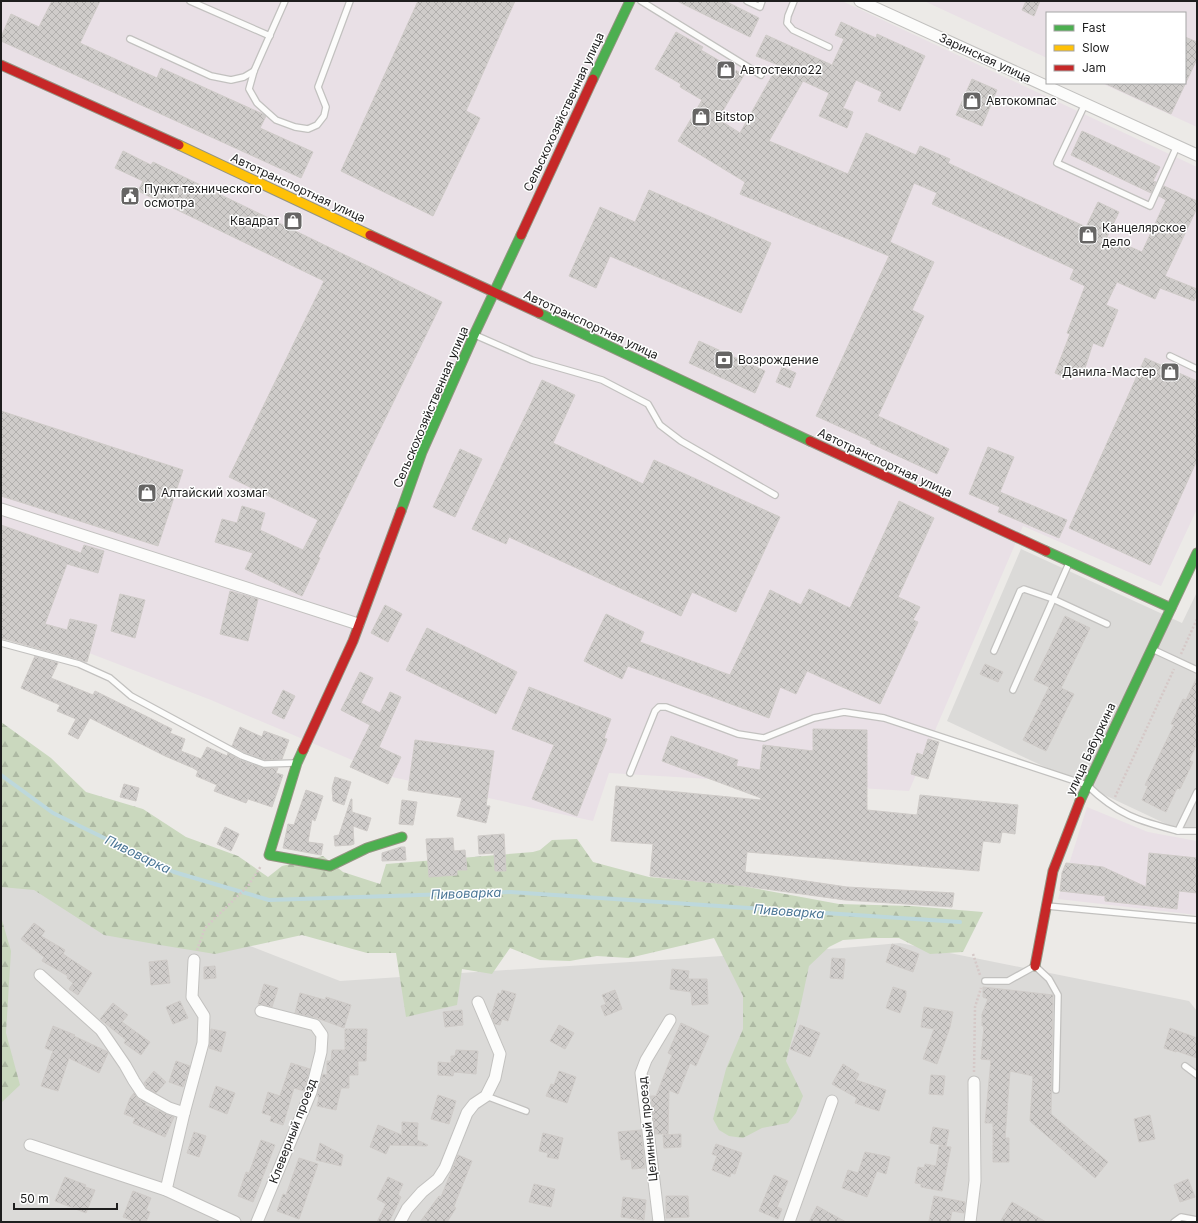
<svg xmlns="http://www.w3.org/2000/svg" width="1198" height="1223" viewBox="0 0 1198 1223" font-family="Inter,sans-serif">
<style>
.residential{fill:#dbdad8}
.industrial{fill:#e9e0e6}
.forest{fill:url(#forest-firs)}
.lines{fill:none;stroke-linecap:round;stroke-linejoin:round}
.stream{stroke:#bdd8dc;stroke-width:4}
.building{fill:url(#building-cross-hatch);stroke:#cfcbc8}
.lane-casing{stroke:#c2c1bf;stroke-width:8}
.street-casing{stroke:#c2c1bf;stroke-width:13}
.fast-casing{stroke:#949481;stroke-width:11}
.slow-casing{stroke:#949481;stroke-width:11}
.jam-casing{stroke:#949481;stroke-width:11}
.path{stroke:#d5c8c7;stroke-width:2.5;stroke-dasharray:2 2;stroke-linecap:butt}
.lane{stroke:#fcfcfb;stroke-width:5.5}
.street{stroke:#fcfcfb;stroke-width:11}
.fast{stroke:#4caf50;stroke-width:9}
.slow{stroke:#ffc107;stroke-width:9}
.jam{stroke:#c62828;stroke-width:9}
.labels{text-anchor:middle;stroke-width:3;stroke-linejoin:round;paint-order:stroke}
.street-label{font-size:12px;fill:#1e1e1e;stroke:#fff}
.poi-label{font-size:12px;fill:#1e1e1e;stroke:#fff;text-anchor:start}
.water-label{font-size:13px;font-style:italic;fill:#4c7796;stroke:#fff}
</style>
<defs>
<pattern id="forest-firs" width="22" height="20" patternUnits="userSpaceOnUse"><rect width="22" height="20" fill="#cad8be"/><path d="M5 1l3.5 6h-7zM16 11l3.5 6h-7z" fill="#adb9a3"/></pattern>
<pattern id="building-cross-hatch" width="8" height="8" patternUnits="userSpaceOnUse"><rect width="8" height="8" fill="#cfccca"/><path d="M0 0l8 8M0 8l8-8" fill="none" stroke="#b1afad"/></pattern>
</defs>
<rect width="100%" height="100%" fill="#eceae7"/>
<!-- residential -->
<g class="residential">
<path d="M1021 549 1182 623 1197 592V831L1179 830 947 721Z"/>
<path d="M1 849 340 981 843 948 900 943 1189 1001 1197 1011V1222H1Z"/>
</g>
<!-- industrial -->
<g class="industrial">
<path d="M1 1H842L1197 167V509L1161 586 1023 526 909 791 609 773 593 821 392 777 211 700 1 619Z"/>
<path d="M924 1H1197V127L1101 83H1185V13H1047V58Z"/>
<path d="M1087 807 1148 832 1197 841V915L1058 899Z"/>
</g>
<!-- forest -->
<g class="forest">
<path d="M1 722 51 758 86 792 143 809 186 837 238 856 268 877 282 866 323 856 343 872 380 884 386 864 533 852 540 850 552 840 577 839 593 862 649 877 737 885 839 904 911 906 983 912 963 952 930 954 899 938H873L843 940 829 947 809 966 799 1013 786 1061 803 1096 796 1113 788 1123 762 1128 743 1138 729 1136 719 1130 713 1119 726 1069 743 1029V996L714 938 629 958 597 956 570 961 540 960 510 948 492 974 462 969 457 1005 406 1017 396 953H367L302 935 215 954 160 945 104 935 34 890 1 887Z"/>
<path d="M1 917 11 951 6 1033 20 1085 1 1103Z"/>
</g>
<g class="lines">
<!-- stream -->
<path class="stream" d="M1 775 53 813 174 872 269 900 510 892 960 922"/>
</g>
<!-- building -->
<g class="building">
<path d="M52 1H100L80 43 157 78 161 68 265 115 266 116 260 128 313 152 301 178 1 41V37L11 14 39 27Z"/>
<path d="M418 1H515L466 111 480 118 433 216 341 171Z"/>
<path d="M677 1H725L759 18 750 37Z"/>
<path d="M1026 1H1040L1034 16 1022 10Z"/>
<path d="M841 22 876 38 877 34 925 56 900 111 878 101 882 92 856 80 843 108 853 112 847 128 819 116 829 93 803 81 769 141 848 174 866 133 916 155 920 146 950 159 948 163 1086 227 1098 202 1119 212 1107 237 1142 252 1166 200 1159 196 1164 186 1197 201V208L1165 276 1197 289V293L1194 301 1160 288 1155 299 1117 282 1106 305 1118 310 1103 347 1093 343 1085 368 1067 378 1055 373 1070 334 1067 333 1085 286 1070 279 1074 269 932 204 937 193 914 183 890 242 934 262 912 310 924 316 878 416 949 449 937 474 870 443 871 441 816 416 889 256 740 194 745 182 678 141 702 100 680 87 681 84 655 69 676 32 703 47 701 50 744 75 718 119 740 133 778 65 756 56 766 35 832 65 844 39 835 35Z"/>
<path d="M1185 37 1197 42V59L1171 114 1104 83H1185Z"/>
<path d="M972 79 997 90 982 126 956 115Z"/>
<path d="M1082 131 1160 167 1153 181 1156 182 1151 193 1071 155Z"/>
<path d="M123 151 151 165 153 162 442 302 318 557 320 558 302 596 245 569 253 553 215 542 222 519 237 523 242 506 265 513 260 530 303 550 318 520 229 477 324 281 138 191 143 181 115 168Z"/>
<path d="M649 190 771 243 741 313 610 256 596 288 569 276 600 207 635 222Z"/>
<path d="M699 341 765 371 755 393 689 363Z"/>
<path d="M1145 358 1197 381V460L1150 565 1069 528Z"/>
<path d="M782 367 796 373 790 388 776 382Z"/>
<path d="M542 380 575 395 553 443 643 484 654 460 780 517 736 612 692 592 681 616 509 537 506 544 472 529Z"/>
<path d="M1 411 183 470 158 546 1 496Z"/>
<path d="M988 447 1014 457 1000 492 1067 520 1059 538 998 512 1000 507 969 494Z"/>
<path d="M460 449 482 459 455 517 433 507Z"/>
<path d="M899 501 934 518 898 597 920 607 913 620 918 622 880 704 807 671 796 694 780 687 769 718 628 666 622 679 584 661 606 614 644 632 640 642 730 675 770 590 801 605 809 589 850 608Z"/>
<path d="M1 525 81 553 84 545 104 551 98 573 67 564 45 624 67 630 70 619 97 625 87 662 1 638Z"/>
<path d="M230 591 258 599 248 641 220 634Z"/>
<path d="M120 594 145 600 135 638 111 631Z"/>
<path d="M385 605 402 614 388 642 371 633Z"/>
<path d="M1065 616 1090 628 1061 688 1074 694 1046 751 1023 740 1049 687 1034 680Z"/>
<path d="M427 628 517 672 496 714 406 670Z"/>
<path d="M35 656 58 663 51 678 93 695 95 691 172 729 170 733 185 739 181 751 201 759 207 747 227 756 228 753 240 760 263 768H278L276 773 283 775 272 807 248 799 246 803 214 791 217 785 196 776 198 771 193 768 165 756 90 718 78 739 68 734 76 719 57 711 60 705 21 688Z"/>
<path d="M985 664 1003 672 998 682 980 674Z"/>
<path d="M360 672 373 678 361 703 380 713 390 692 401 697 379 747 401 757 388 784 350 767 370 725 341 710Z"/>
<path d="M1197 677V744L1189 760 1193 762 1180 789 1177 788 1166 812 1142 800 1148 786 1145 785 1174 725 1171 724 1183 699 1186 700Z"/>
<path d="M529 687 611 719 604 738 607 739 577 816 532 799 554 745 512 729Z"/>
<path d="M283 690 295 696 284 719 272 713Z"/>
<path d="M240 727 262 737 264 731 289 740 282 759 265 760 244 752 232 746Z"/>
<path d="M813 729 867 730V810L917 815 920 795 1018 805 1015 834 1002 832 1000 843 983 841 979 871 747 852 745 872 847 887 954 893 952 907 845 900 744 886 650 876 653 844 611 841 616 786 760 800 761 798 662 761 671 736 738 760 736 766 760 770 763 745 813 751Z"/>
<path d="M928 739 939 742 928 779 911 774 917 753 923 755Z"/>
<path d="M415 740 494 751 486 806H490L486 823 457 816 462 798 408 790Z"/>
<path d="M335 777 351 782 344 805 333 801 332 788Z"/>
<path d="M124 784 139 788 136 801 120 797Z"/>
<path d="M306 790 323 796 315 821 312 819 308 842 323 844 321 855 283 848 288 824 294 825Z"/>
<path d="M351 799H352V812L371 818 367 831 353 826 354 844 351 845 335 846 334 836 339 835Z"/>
<path d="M402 800 417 802 413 825 399 824Z"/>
<path d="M225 827 239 834 231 851 217 844Z"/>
<path d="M504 834 506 871H495L494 853 479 854 478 836Z"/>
<path d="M453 838 454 851 465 850 467 870H457V875L429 877 426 839Z"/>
<path d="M401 847H405L406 860 382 861V853Z"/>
<path d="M1149 853 1197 858V893L1179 891 1177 909 1105 901V896L1060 891 1062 873 1066 863 1103 867 1146 887Z"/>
<path d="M34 923 45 931 41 936 65 950 63 954 92 973 78 995 69 989 73 983 67 978 68 976 42 961 44 957 21 939Z"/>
<path d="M892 944 919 954 913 972 886 962Z"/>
<path d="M832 958 845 959 843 979 830 978Z"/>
<path d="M167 960 170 983 151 985 149 962Z"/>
<path d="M215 966 216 978 204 979V967Z"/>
<path d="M672 969 689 971 688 979H707L708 1004 692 1005 691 992 670 989Z"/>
<path d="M264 984 278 988 272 1007 258 1004Z"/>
<path d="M893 987 906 991V996L900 1013 886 1008Z"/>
<path d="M983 987 1053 995 1051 1114 1108 1162 1095 1178 1030 1121 1033 1076 1010 1071 1005 1138H1009V1162H993V1123H985L991 1060 981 1059 984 1026H982V1014L988 999 983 997Z"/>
<path d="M502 990 516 994 508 1021 502 1019 500 1025 495 1024 491 1016 498 993 501 994Z"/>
<path d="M615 990 622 1009 605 1016 601 1006 606 1004 602 995Z"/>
<path d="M300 993 325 1000 326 997 351 1005 344 1028 317 1018 295 1013Z"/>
<path d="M180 1001 188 1018 173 1024 166 1007Z"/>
<path d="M113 1003 128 1015 122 1022 150 1042 141 1055 124 1043 126 1040 100 1019Z"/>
<path d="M924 1007 953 1012 950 1027 937 1064 923 1059 934 1029 921 1027Z"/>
<path d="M462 1010 463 1025 445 1027 443 1012Z"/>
<path d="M681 1023 709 1036 696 1066 690 1063 678 1094 669 1090 668 1134H655L651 1096H656L672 1055 668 1053Z"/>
<path d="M559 1025 574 1033 565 1049 550 1041Z"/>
<path d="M800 1025 820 1033 810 1057 790 1049Z"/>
<path d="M53 1026 75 1035 74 1036 108 1052V1053L99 1073 69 1058 58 1091 41 1086 53 1051 45 1048Z"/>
<path d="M1170 1028 1197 1038V1058L1177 1051 1176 1052 1164 1048Z"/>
<path d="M211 1029 226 1032 221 1052 209 1048Z"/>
<path d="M345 1029H367L366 1061H358V1075H349V1088H341L336 1110 317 1106 319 1097 317 1096 323 1074 327 1075V1061H331L332 1050H345Z"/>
<path d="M456 1050 478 1051 476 1074 454 1072 453 1076 438 1075V1062L451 1063V1056H455Z"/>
<path d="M176 1061 190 1066 183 1087 169 1082Z"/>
<path d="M291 1063 310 1069 304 1091 294 1088 283 1125 270 1121 272 1116 262 1113 268 1092 280 1096Z"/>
<path d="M843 1064 859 1074 856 1080 886 1090 879 1111 855 1103 857 1098 832 1084Z"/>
<path d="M154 1071 166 1082 156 1093 147 1088 144 1083Z"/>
<path d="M559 1071 576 1077 567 1103 546 1096 551 1084 554 1085Z"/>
<path d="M931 1075 945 1076 943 1095 929 1094Z"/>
<path d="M216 1086 235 1093 227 1114 209 1107Z"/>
<path d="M134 1093 138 1099 146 1103 145 1105 174 1117 165 1137 133 1123 135 1118 124 1114 130 1098Z"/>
<path d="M438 1095 456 1101 449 1124 431 1119Z"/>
<path d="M1150 1115 1155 1139 1139 1142 1134 1119Z"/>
<path d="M402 1122 418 1123 417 1140 428 1145 427 1146 390 1145 386 1154 370 1147 378 1125 402 1135Z"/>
<path d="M933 1127 949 1130 946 1146 930 1143Z"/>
<path d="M641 1130 645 1168 632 1169 631 1159 621 1160 618 1132Z"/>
<path d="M194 1132 206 1136 199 1157 187 1153Z"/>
<path d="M543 1133 563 1138 558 1159 547 1157 548 1153 539 1151Z"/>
<path d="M681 1134V1147L664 1148 663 1135Z"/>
<path d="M261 1140 275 1145 253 1202 238 1196 246 1172 249 1173Z"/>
<path d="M320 1143 343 1155 341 1166 316 1160Z"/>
<path d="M716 1144 742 1153 735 1174 731 1173 730 1177 712 1170 717 1156 712 1154Z"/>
<path d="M939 1146 951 1147 942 1191 921 1187V1184L915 1183 918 1167 924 1168 925 1164 936 1166Z"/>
<path d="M865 1152 890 1157 886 1174 877 1171 867 1197 842 1188 848 1170 858 1173Z"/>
<path d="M458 1155 472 1161 454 1206 456 1208 447 1222H420L439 1196 441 1197Z"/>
<path d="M299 1158 318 1164 299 1219 277 1211 283 1194 286 1195Z"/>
<path d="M774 1175 788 1181 777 1207 782 1209 778 1219 759 1211Z"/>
<path d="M65 1177 86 1185 85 1187 95 1190 86 1213 55 1201Z"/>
<path d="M388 1177 403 1184 398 1195 401 1197 389 1222H377L386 1204 377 1199Z"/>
<path d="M1188 1179 1195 1197 1180 1202 1174 1185Z"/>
<path d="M534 1184 555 1189 551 1207 529 1202Z"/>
<path d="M133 1191 151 1198 146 1210 150 1212 146 1222H136L123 1217Z"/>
<path d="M666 1196H688L689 1217 666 1218Z"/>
<path d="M934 1196 965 1202 964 1213 952 1211 950 1222 929 1221Z"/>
<path d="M623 1197 646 1200 644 1220 621 1217Z"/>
<path d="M1012 1202 1046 1222H1000Z"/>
<path d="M817 1206 846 1222H809Z"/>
</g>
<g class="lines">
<defs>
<g id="lane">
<path d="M190 1 270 36"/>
<path d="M285 1 254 71 249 89 257 103 276 120 295 127 308 129 317 125 324 116 326 107 318 87 350 1"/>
<path d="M641 1 761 75"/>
<path d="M747 1 760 7 762 1"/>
<path d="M794 1 788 16 787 23 793 30 829 47"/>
<path d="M130 39 211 76 231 80 244 77 254 71"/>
<path d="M1085 104 1057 163 1150 206 1177 146"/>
<path d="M475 335 532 360 602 380 648 404 660 425 681 441 775 495"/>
<path d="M1170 356 1197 369"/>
<path d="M1 643 79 664 110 678 131 696 242 756 264 764 295 763"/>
<path d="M1152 649 1197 670"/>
<path d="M994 651 1020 591 1024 589 1053 599 1107 624"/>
<path d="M1013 690 1069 563"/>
<path d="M630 773 655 711 659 707H666L738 734 764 738 814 718 844 712 884 718 1087 785C1117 814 1138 821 1178 831L1197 792"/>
<path d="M1178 831H1197"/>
<path d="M1047 906 1197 920"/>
<path d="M985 981H1008L1035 966 1049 979 1058 995 1056 1090"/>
<path d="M1185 1066 1197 1075"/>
<path d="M486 1096 526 1111"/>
<path d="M1174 1222 1181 1217 1197 1220"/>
</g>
<g id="street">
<path d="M860 1 1197 155"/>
<path d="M1 509 358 624"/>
<path d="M40 975 101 1030 125 1065 134 1081 142 1093 169 1108 184 1113"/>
<path d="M30 1145 166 1190 235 1222"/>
<path d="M166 1190 184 1113 203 1043 204 1016 192 997 194 960"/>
<path d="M257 1222 311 1092 321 1052 322 1035 315 1025 261 1011"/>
<path d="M400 1222 407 1209 422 1192 438 1179 445 1168 467 1113 474 1104 486 1096 495 1078 500 1054 478 1002"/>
<path d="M659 1222 641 1073 646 1060 670 1020"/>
<path d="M789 1222 832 1101"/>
<path d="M970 1222 975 1181 974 1082"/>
</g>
<g id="fast">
<path d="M593 79 630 1"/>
<path d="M539 313 810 441"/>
<path d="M401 511 422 452 474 335 521 235"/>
<path d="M1046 551 1171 608"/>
<path d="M303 750 297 763 269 855 330 866 367 848 402 837"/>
<path d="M1080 801 1197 553"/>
</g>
<path id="slow" d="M179 145 370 235"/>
<g id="jam">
<path d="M1 65 179 145"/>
<path d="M370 235 539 313"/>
<path d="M521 235 593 79"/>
<path d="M810 441 1046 551"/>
<path d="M303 750 353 641 401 511"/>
<path d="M1035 966 1053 871 1080 801"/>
</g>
</defs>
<!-- lane casing -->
<use href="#lane" class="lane-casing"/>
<!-- street casing -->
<use href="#street" class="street-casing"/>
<!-- fast casing -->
<use href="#fast" class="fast-casing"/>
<!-- slow casing -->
<use href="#slow" class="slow-casing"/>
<!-- jam casing -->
<use href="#jam" class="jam-casing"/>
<!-- path -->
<g class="path">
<path d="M1181 654 1197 619"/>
<path d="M1115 797 1174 669"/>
<path d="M197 950 205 928 248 886 261 866"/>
<path d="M973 954 980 975"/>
<path d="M974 1072 975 1007 981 988"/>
</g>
<!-- lane -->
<use href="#lane" class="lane"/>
<!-- street -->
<use href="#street" class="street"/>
<!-- fast -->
<use href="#fast" class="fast"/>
<!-- slow -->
<use href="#slow" class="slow"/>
<!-- jam -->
<use href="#jam" class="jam"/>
</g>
<!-- icons -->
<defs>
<symbol id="shop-square" viewBox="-11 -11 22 22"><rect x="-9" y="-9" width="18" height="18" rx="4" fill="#666564" stroke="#fff"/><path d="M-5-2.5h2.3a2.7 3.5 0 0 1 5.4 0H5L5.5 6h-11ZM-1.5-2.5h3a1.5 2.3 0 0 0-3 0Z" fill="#fff"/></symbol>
<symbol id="civic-square" viewBox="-11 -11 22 22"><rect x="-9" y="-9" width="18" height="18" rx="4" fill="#666564" stroke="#fff"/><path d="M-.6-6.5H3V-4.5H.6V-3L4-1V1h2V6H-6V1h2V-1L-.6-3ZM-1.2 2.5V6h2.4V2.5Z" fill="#fff"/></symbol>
<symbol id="bank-square" viewBox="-11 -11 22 22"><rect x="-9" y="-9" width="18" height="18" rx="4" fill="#666564" stroke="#fff"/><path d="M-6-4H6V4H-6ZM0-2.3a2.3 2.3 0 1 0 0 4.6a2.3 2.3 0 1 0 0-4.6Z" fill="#fff"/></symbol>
</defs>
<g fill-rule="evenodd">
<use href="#shop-square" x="715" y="59" width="22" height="22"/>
<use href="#shop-square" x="961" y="90" width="22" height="22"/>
<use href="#shop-square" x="690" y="106" width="22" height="22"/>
<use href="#civic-square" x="119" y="185" width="22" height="22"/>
<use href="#shop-square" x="282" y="210" width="22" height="22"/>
<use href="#shop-square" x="1077" y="224" width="22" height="22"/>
<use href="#bank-square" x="713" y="349" width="22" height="22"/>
<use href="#shop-square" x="1159" y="361" width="22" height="22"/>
<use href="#shop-square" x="136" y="482" width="22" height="22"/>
</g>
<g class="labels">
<!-- street labels -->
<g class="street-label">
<text transform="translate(985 58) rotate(25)" y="4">Заринская улица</text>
<text transform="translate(564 112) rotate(-65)" y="4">Сельскохозяйственная улица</text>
<text transform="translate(298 188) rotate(25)" y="4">Автотранспортная улица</text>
<text transform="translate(591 325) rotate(25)" y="4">Автотранспортная улица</text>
<text transform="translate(431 407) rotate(-67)" y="4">Сельскохозяйственная улица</text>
<text transform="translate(885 463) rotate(25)" y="4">Автотранспортная улица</text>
<text transform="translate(1091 749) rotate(-65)" y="4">улица Бабуркина</text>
<text transform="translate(648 1129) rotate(-96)" y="4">Целинный проезд</text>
<text transform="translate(293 1131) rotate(-69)" y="4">Клеверный проезд</text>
</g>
<!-- poi labels -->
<g class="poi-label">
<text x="740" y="74">Автостекло22</text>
<text x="986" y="105">Автокомпас</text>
<text x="715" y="121">Bitstop</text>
<text x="144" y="193">Пункт технического<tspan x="144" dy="14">осмотра</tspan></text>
<text x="279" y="225" text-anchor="end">Квадрат</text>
<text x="1102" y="232">Канцелярское<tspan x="1102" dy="14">дело</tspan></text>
<text x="738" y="364">Возрождение</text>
<text x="1156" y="376" text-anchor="end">Данила-Мастер</text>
<text x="161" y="497">Алтайский хозмаг</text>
</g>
<!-- water labels -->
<g class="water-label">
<text transform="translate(138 854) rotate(26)" y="5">Пивоварка</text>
<text transform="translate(466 893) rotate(-2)" y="5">Пивоварка</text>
<text transform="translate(789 911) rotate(4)" y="5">Пивоварка</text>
</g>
</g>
<!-- border -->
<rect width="1198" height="1223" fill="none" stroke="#1e1e1e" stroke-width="4"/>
<!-- legend -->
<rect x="1046" y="12" width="140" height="72" fill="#ffffff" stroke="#a5a5a5"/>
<rect x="1054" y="25" width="20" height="6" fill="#4caf50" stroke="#a5a5a5"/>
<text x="1082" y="32" font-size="12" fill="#1e1e1e">Fast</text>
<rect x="1054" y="45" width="20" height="6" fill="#ffc107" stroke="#a5a5a5"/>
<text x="1082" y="52" font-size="12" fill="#1e1e1e">Slow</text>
<rect x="1054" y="65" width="20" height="6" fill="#c62828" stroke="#a5a5a5"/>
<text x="1082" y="72" font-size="12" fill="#1e1e1e">Jam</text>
<!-- scale -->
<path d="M14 1203v6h103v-6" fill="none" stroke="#1e1e1e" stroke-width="2"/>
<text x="20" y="1203" font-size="12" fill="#1e1e1e" stroke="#ffffff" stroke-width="3" paint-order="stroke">50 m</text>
</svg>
